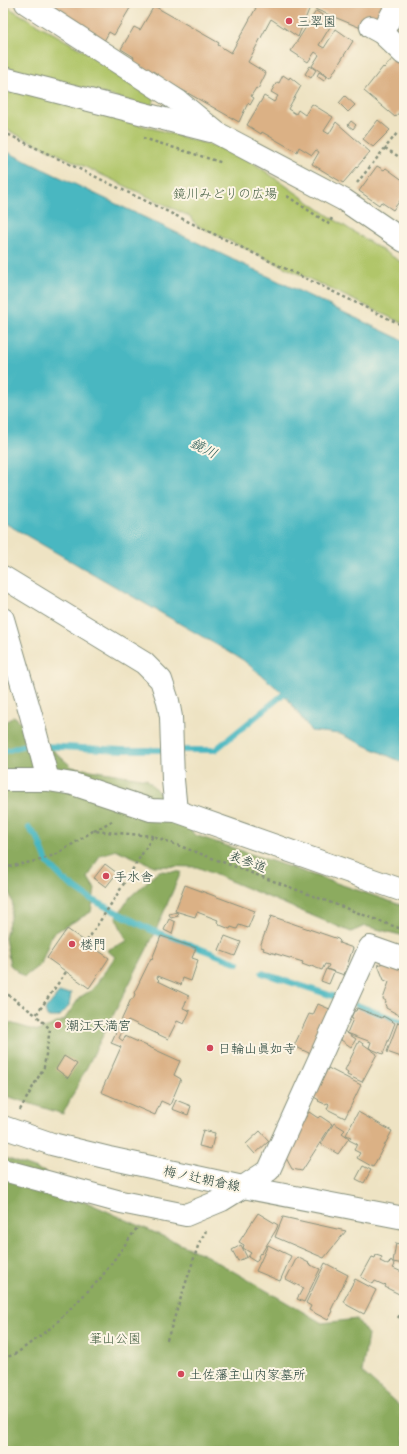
<svg xmlns="http://www.w3.org/2000/svg" width="407" height="1454" viewBox="0 0 407 1454" font-family="Mali,'Klee One',sans-serif">
<style>
.green{fill:#b1c66a;stroke:#68824f}
.forest{fill:#8cab5e;stroke:#567449}
.water{fill:#48b7c1;stroke:#347a7a}
.lines{fill:none;stroke-linecap:round;stroke-linejoin:round}
.stream{stroke:#48b7c1;stroke-width:6}
.building{fill:#dbb185}
.minor-casing{stroke:#86907c;stroke-width:24}
.tertiary-casing{stroke:#86907c;stroke-width:24}
.secondary-casing{stroke:#86907c;stroke-width:24}
.path{stroke:#86907c;stroke-width:2.5;stroke-dasharray:3 3;stroke-linecap:butt}
.minor{stroke:#fff;stroke-width:22}
.tertiary{stroke:#fff;stroke-width:22}
.secondary{stroke:#fff;stroke-width:22}
.poi-dot{fill:#d1495b;stroke:#fcf5e5;stroke-width:1.5}
.labels{text-anchor:middle;stroke-width:4;stroke-linejoin:round;paint-order:stroke}
.poi-label{font-size:13px;fill:#1f3d34;stroke:#fcf5e5;text-anchor:start}
.park-label{font-size:13px;fill:#445f42;stroke:#fcf5e5}
.street-label{font-size:13px;fill:#1f3d34;stroke:#fcf5e5}
.water-label{font-size:14px;font-style:italic;fill:#295c57;stroke:#fcf5e5}
</style>
<rect width="100%" height="100%" fill="#fcf5e5"/>
<filter id="ink" filterUnits="userSpaceOnUse"><feTurbulence type="fractalNoise" baseFrequency=".025" numOctaves="2"/><feDisplacementMap in="SourceGraphic" scale="8" xChannelSelector="R" yChannelSelector="G"/><feConvolveMatrix kernelMatrix="1 2 1 2 8 2 1 2 1" color-interpolation-filters="sRGB"/></filter>
<filter id="wash" filterUnits="userSpaceOnUse"><feTurbulence type="fractalNoise" baseFrequency=".012" numOctaves="4" result="noise"/><feDisplacementMap in="SourceGraphic" scale="16" xChannelSelector="R" yChannelSelector="G"/><feGaussianBlur stdDeviation="0.9" result="paint"/><feColorMatrix in="noise" values="0 0 0 0 0 0 0 0 0 0 0 0 0 0 0 0 0 1.4 0 .05"/><feComposite in="paint" operator="in"/></filter>
<g filter="url(#wash)">
<rect width="100%" height="100%" fill="#eee3c3"/>
<!-- green -->
<g class="green">
<path d="M9 8 157 93 151 107 3 66V13L4 10Z"/>
<path d="M3 86 239 153 332 218 404 264V324L196 225 191 217 3 128Z"/>
</g>
<!-- forest -->
<g class="forest">
<path d="M14 716 72 767 147 779 195 835 404 906V936L365 926 351 932 197 867 154 866 117 850 100 855 88 878 95 889 91 912 52 934 41 964 24 977 10 965 5 938 13 906 3 863V724Z"/>
<path d="M159 871 181 872 153 937 63 1114 3 1095V1021L38 1031 64 1020 80 997 92 990 115 957 107 950 127 941 116 918 130 897Z"/>
<path d="M3 1157 45 1172 64 1192 207 1256 322 1323 357 1319 368 1335 362 1372 404 1410V1451H3Z"/>
</g>
<!-- water -->
<g class="water">
<path d="M3 150 404 341V763L340 734 311 731 284 694 243 660 3 522Z"/>
<path d="M59 993H71L69 1006 59 1017H47L45 1010Z"/>
</g>
<g class="lines">
<!-- stream -->
<g class="stream">
<path d="M43 746 121 750H215L290 689"/>
<path d="M3 752 25 745H34"/>
<path d="M29 828 38 839 47 862 64 880 89 898 151 930 238 963"/>
<path d="M262 973 336 997"/>
<path d="M357 1005 404 1023"/>
</g>
</g>
<g id="blocks">
<!-- building -->
<g class="building">
<path d="M37 3H133L114 35 109 32 104 41Z"/>
<path d="M248 3H386L376 23 361 28 310 7 298 37 271 19 248 62 266 73 258 89 256 88 251 96 254 98 250 105 248 103 239 122 131 61 134 57 121 49 134 27 140 30 154 6 219 43 218 45 231 53 256 8Z"/>
<path d="M316 11 333 22 319 45 324 48 336 29 353 41 330 78 312 66 319 55 315 52 308 62 291 51Z"/>
<path d="M404 16V39L393 30Z"/>
<path d="M396 55 404 62V107L395 117 364 91 383 67 384 68Z"/>
<path d="M310 66 316 70 311 78 305 74Z"/>
<path d="M319 72 327 77 324 81 317 76Z"/>
<path d="M283 75 289 79 290 77 301 86 288 109 296 114 298 110 305 115 312 104 333 117 324 131 329 134 336 122 370 152 343 183 312 164 319 152 316 150 312 155 299 147 297 152 262 132 261 134 247 125 264 96 274 102 278 96 271 92 277 82 279 83Z"/>
<path d="M345 96 355 105 348 112 339 103Z"/>
<path d="M378 120 390 130 373 147 363 139Z"/>
<path d="M351 121 356 125 353 129 348 125Z"/>
<path d="M377 166 384 170 386 168 404 181V195L393 210 381 202 379 205 359 191Z"/>
<path d="M105 864 117 873 106 887 94 878Z"/>
<path d="M185 885 255 911 248 928 239 925 237 929 231 927 230 929 220 925V924L217 922 218 920 197 912 195 917 175 911Z"/>
<path d="M177 912 178 916 171 918 169 914Z"/>
<path d="M271 916 338 939 340 941 339 943 353 948 344 975 327 969 329 965 325 964 322 970 311 966 310 967 302 964 303 962 263 950 264 948 261 947V944Z"/>
<path d="M169 919 175 922 172 934 164 930Z"/>
<path d="M67 929 109 958 89 988 47 958Z"/>
<path d="M161 936 196 948 192 958 198 960 191 981 183 978 181 985 158 976 157 978 159 980 158 981 189 996 183 1008 190 1011 184 1024 177 1021 168 1039 128 1020 119 1038 123 1041 125 1036 180 1061 174 1075 181 1079 170 1105 161 1101 155 1115 101 1092 121 1047 111 1043 131 999H133L135 994 134 993 151 958 152 959Z"/>
<path d="M225 936 241 942 235 956 219 950Z"/>
<path d="M393 959 404 965V1003L399 1015 386 1008V1006L385 1005 386 1001 383 999 389 982 384 980 378 965Z"/>
<path d="M326 969 334 972 329 984 321 981Z"/>
<path d="M318 1004 332 1010 311 1054 294 1046 309 1014 313 1015Z"/>
<path d="M357 1008 382 1018 383 1016 395 1023 383 1054 369 1048 371 1042 347 1033 353 1019 351 1018 354 1011H356Z"/>
<path d="M398 1022 402 1023 401 1026 404 1027V1058L387 1052Z"/>
<path d="M344 1031 356 1039 351 1047 341 1040Z"/>
<path d="M359 1041 377 1054 362 1082 347 1075 348 1072 345 1070Z"/>
<path d="M64 1056 77 1064 68 1078 56 1069Z"/>
<path d="M328 1068 361 1085 345 1118 327 1109 329 1104 328 1103 325 1104 318 1101 319 1100 314 1097Z"/>
<path d="M176 1100 191 1106 188 1115 172 1109Z"/>
<path d="M309 1112 318 1118 320 1116 332 1124 302 1171 292 1169 285 1156 294 1136Z"/>
<path d="M358 1112 392 1131 373 1167 357 1158 360 1153 354 1150 357 1144 349 1140 351 1137 346 1135Z"/>
<path d="M334 1123 345 1130 342 1133 349 1138 338 1154 321 1144Z"/>
<path d="M203 1130 215 1133 211 1149 199 1146Z"/>
<path d="M260 1131 269 1141 255 1154 246 1144Z"/>
<path d="M363 1166 371 1170 364 1183 356 1179Z"/>
<path d="M258 1213 278 1225 276 1230 261 1254 260 1253 258 1256 259 1257 256 1262 248 1257 251 1253 243 1248 244 1245 239 1242Z"/>
<path d="M283 1217 346 1231 324 1258 275 1237Z"/>
<path d="M396 1243 404 1245V1264L393 1262Z"/>
<path d="M241 1245 247 1257 238 1261 232 1250Z"/>
<path d="M268 1245 291 1256 280 1281 256 1271Z"/>
<path d="M376 1255 382 1257 380 1261 388 1265 391 1260 395 1265 393 1268 404 1273V1294L402 1293 401 1295 385 1287 386 1285 385 1284 384 1285 375 1281 373 1284 361 1277 372 1257 375 1258Z"/>
<path d="M297 1257 309 1263 308 1264 320 1269 304 1302 297 1299 303 1288 286 1279Z"/>
<path d="M325 1263 348 1275 331 1310 333 1311 328 1320 309 1310 311 1306 306 1303Z"/>
<path d="M355 1279 376 1290 364 1314 347 1305 344 1300Z"/>
</g>
</g>
</g>
<g filter="url(#ink)">
<use href="#blocks" fill-opacity="0" stroke="#86907c" stroke-width="1"/>
<g class="lines">
<defs>
<g id="minor">
<path d="M26 3 178 101 217 133 344 200 404 241"/>
<path d="M371 27 382 33 404 54"/>
<path d="M382 33 398 3"/>
<path d="M3 78 211 131"/>
<path d="M3 577 144 663 161 680 168 701 171 717 173 780 176 811 404 891"/>
<path d="M3 619 31 715 48 780"/>
<path d="M3 780H48L73 784 151 810 176 811"/>
<path d="M243 1187 269 1170 370 947 404 959"/>
</g>
<path id="tertiary" d="M3 1170 121 1202 186 1215 222 1200 243 1187"/>
<path id="secondary" d="M3 1127 52 1144 109 1158 243 1187 404 1218"/>
</defs>
<!-- minor casing -->
<use href="#minor" class="minor-casing"/>
<!-- tertiary casing -->
<use href="#tertiary" class="tertiary-casing"/>
<!-- secondary casing -->
<use href="#secondary" class="secondary-casing"/>
<!-- path -->
<g class="path">
<path d="M3 132 404 326"/>
<path d="M143 138 223 163"/>
<path d="M385 148 404 160"/>
<path d="M357 183 398 132"/>
<path d="M287 196 329 224 332 218"/>
<path d="M94 831 112 821"/>
<path d="M3 868 40 860 57 854 93 831 153 836"/>
<path d="M87 941 115 898 153 836 404 930"/>
<path d="M3 991 36 1015 66 972"/>
<path d="M20 1110 44 1067 50 1029 36 1015"/>
<path d="M398 1318 404 1308"/>
<path d="M167 1340 199 1243 206 1231"/>
<path d="M3 1359 17 1353 53 1326 100 1279 137 1228"/>
</g>
<!-- minor -->
<use href="#minor" class="minor"/>
<!-- tertiary -->
<use href="#tertiary" class="tertiary"/>
<!-- secondary -->
<use href="#secondary" class="secondary"/>
</g>
</g>
<!-- markers -->
<g class="poi-dot">
<circle cx="289" cy="21" r="4"/>
<circle cx="106" cy="876" r="4"/>
<circle cx="72" cy="944" r="4"/>
<circle cx="58" cy="1025" r="4"/>
<circle cx="210" cy="1048" r="4"/>
<circle cx="181" cy="1374" r="4"/>
</g>
<g class="labels">
<!-- poi labels -->
<g class="poi-label">
<text x="297" y="26">三翠園</text>
<text x="114" y="881">手水舎</text>
<text x="80" y="949">楼門</text>
<text x="66" y="1030">潮江天満宮</text>
<text x="218" y="1053">日輪山眞如寺</text>
<text x="189" y="1379">土佐藩主山内家墓所</text>
</g>
<!-- park labels -->
<g class="park-label">
<text x="225" y="198">鏡川みどりの広場</text>
<text x="115" y="1343">筆山公園</text>
</g>
<!-- street labels -->
<g class="street-label">
<text transform="translate(248 861) rotate(20)" y="5">表参道</text>
<text transform="translate(202 1178) rotate(12)" y="5">梅ノ辻朝倉線</text>
</g>
<!-- water labels -->
<g class="water-label">
<text transform="translate(204 448) rotate(27)" y="5">鏡川</text>
</g>
</g>
<!-- margin -->
<rect width="407" height="1454" fill="none" stroke="#fcf5e5" stroke-width="16"/>
</svg>
